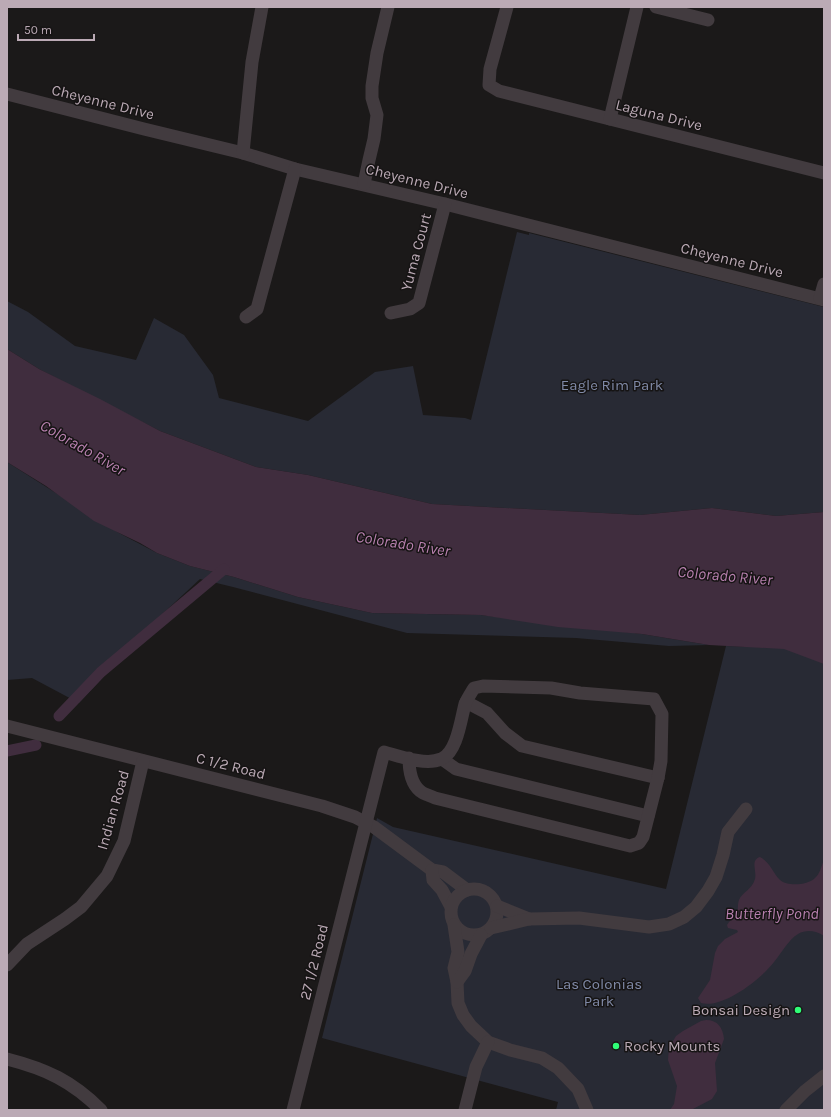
<svg xmlns="http://www.w3.org/2000/svg" width="831" height="1117" viewBox="0 0 831 1117" font-family="Karla,sans-serif">
<style>
.green{fill:#282a34}
.water{fill:#402d3e}
.lines{fill:none;stroke-linecap:round;stroke-linejoin:round}
.canal{stroke:#402d3e;stroke-width:11}
.minor{stroke:#423b3f;stroke-width:13}
.poi-dot{fill:#2ffd77;stroke:#161414;stroke-width:1.5}
.labels{text-anchor:middle;stroke-width:3;stroke-linejoin:round;paint-order:stroke}
.street-label{font-size:15px;fill:#bbaab5;stroke:#161414}
.park-label{font-size:15px;fill:#808aa7;stroke:#161414}
.poi-label{font-size:15px;fill:#bbaab5;stroke:#161414;text-anchor:end}
.water-label{font-size:16px;font-style:italic;fill:#b880af;stroke:#161414}
</style>
<rect width="100%" height="100%" fill="#1b1919"/>
<!-- green -->
<g class="green">
<path d="M517 232 529 235V233L824 307V512L776 516 712 508 640 515 432 504 308 475 256 467 160 431 39 369 7 349V301L28 312 75 346 136 360 154 318 184 335 213 375 219 398 308 421 375 372 413 366 423 415 465 418 471 420Z"/>
<path d="M7 462 119 533 157 553 190 566 234 577 298 597 372 613 481 615 642 634 709 645 669 646 576 638 407 633 233 587 200 579 157 619 79 703 32 678 7 680Z"/>
<path d="M726 646 824 649V1110H556L558 1102 322 1038 377 818 393 827 666 889Z"/>
</g>
<!-- water -->
<g class="water">
<path d="M7 349 39 369 100 399 160 431 256 467 308 475 432 504 640 515 712 508 776 516 824 512V664L784 649 709 645 642 634 558 627 481 615 372 613 298 597 234 577 190 566 157 553 140 543 94 521 46 486 7 462Z"/>
<path d="M760 857C770 862 773 873 780 880 788 887 808 885 815 878 820 874 822 865 824 859V936C816 931 807 929 798 934 788 940 781 954 774 962 761 979 723 1009 701 1003L698 998 710 980 715 953 718 946 725 939 738 932 737 930 728 928 727 925 729 922 736 915C739 910 737 905 739 900 742 892 752 890 755 879 757 871 750 860 760 857Z"/>
<path d="M706 1020C718 1020 723 1028 724 1039L715 1063 717 1091 712 1099 691 1110H670L674 1104 677 1086 668 1060 669 1048 676 1036 683 1031 701 1021Z"/>
</g>
<g class="lines">
<!-- canal -->
<g class="canal">
<path d="M59 716 101 672 224 569"/>
<path d="M7 751 36 745"/>
</g>
<!-- minor -->
<g class="minor">
<path d="M507 7 490 69 489 85 499 91 824 173"/>
<path d="M656 7 708 20"/>
<path d="M7 94 144 129 243 153 295 169 445 204 824 300"/>
<path d="M610 119 637 7"/>
<path d="M243 153 252 62 262 7"/>
<path d="M364 184 369 160 374 139 377 115 372 98V86L377 53 388 7"/>
<path d="M820 298 824 284"/>
<path d="M391 313 410 309 419 303 445 204"/>
<path d="M246 317 257 309 295 169"/>
<path d="M466 702 487 713 505 733 522 746 658 778"/>
<path d="M7 726 322 806 355 817 374 827 432 870 443 872 467 890"/>
<path d="M442 759 456 769 648 816"/>
<path d="M432 870 433 880 442 890 451 907"/>
<circle cx="474" cy="912" r="23"/>
<path d="M497 906 529 919"/>
<path d="M454 925 458 952 454 968 457 982 458 1003 463 1015 471 1026 488 1042 510 1050 542 1058 558 1068 578 1089 587 1110"/>
<path d="M491 928 529 919 579 918 649 927 669 924 684 917 696 907 708 891 716 877 723 855 728 832 746 809"/>
<path d="M7 965 27 944 65 919 81 907 107 876 124 841 143 761"/>
<path d="M457 982 465 971 471 954 481 935"/>
<path d="M7 1059C46 1069 72 1081 101 1110"/>
<path d="M293 1110 384 752C399 756 426 766 441 759 457 753 461 719 465 704 467 699 471 693 474 688L483 686 551 688 580 693 654 699 662 714 661 761 658 778 643 837 639 843 630 846 435 798C431 796 427 795 423 793 411 786 409 770 409 758"/>
<path d="M465 1110 476 1067 488 1042"/>
<path d="M786 1110 805 1091 824 1076"/>
</g>
</g>
<!-- markers -->
<g class="poi-dot">
<circle cx="798" cy="1010" r="4"/>
<circle cx="616" cy="1046" r="4"/>
</g>
<g class="labels">
<!-- street labels -->
<g class="street-label">
<text transform="translate(103 102) rotate(14)" y="5">Cheyenne Drive</text>
<text transform="translate(659 115) rotate(14)" y="5">Laguna Drive</text>
<text transform="translate(417 181) rotate(14)" y="5">Cheyenne Drive</text>
<text transform="translate(416 252) rotate(-75)" y="5">Yuma Court</text>
<text transform="translate(732 260) rotate(14)" y="5">Cheyenne Drive</text>
<text transform="translate(231 766) rotate(14)" y="5">C 1/2 Road</text>
<text transform="translate(113 810) rotate(-74)" y="5">Indian Road</text>
<text transform="translate(314 962) rotate(-76)" y="5">27 1/2 Road</text>
</g>
<!-- park labels -->
<g class="park-label">
<text x="612" y="390">Eagle Rim Park</text>
<text x="599" y="989">Las Colonias<tspan x="599" dy="17">Park</tspan></text>
</g>
<!-- poi labels -->
<g class="poi-label">
<text x="790" y="1015">Bonsai Design</text>
<text x="624" y="1051" text-anchor="start">Rocky Mounts</text>
</g>
<!-- water labels -->
<g class="water-label">
<text transform="translate(83 447) rotate(30)" y="6">Colorado River</text>
<text transform="translate(403 543) rotate(9)" y="6">Colorado River</text>
<text transform="translate(725 575) rotate(5)" y="6">Colorado River</text>
<text x="772" y="919">Butterfly Pond</text>
</g>
</g>
<!-- border -->
<rect width="831" height="1117" fill="none" stroke="#bbaab5" stroke-width="16"/>
<!-- scale -->
<path d="M18 34v6h76v-6" fill="none" stroke="#bbaab5" stroke-width="2"/>
<text x="24" y="34" font-size="12" fill="#bbaab5" stroke="#161414" stroke-width="3" paint-order="stroke">50 m</text>
</svg>
